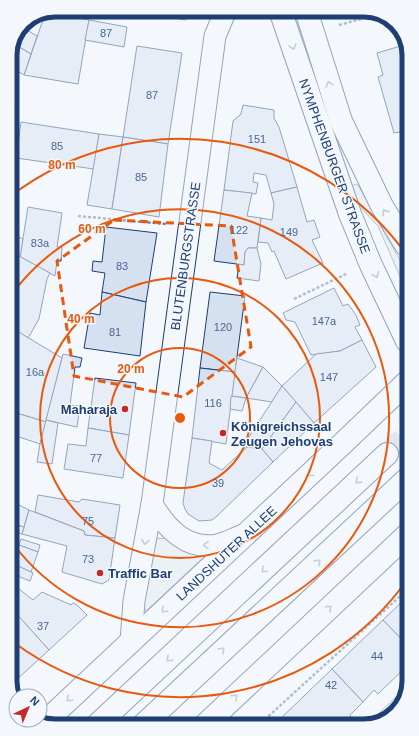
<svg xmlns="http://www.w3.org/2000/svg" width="419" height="736" viewBox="0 0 419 736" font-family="Arial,sans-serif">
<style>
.green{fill:#e3e9f0;stroke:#687fa3}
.building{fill:#d5e0f0;stroke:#1d3f73}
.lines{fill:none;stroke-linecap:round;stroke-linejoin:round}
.trunk-tunnel{stroke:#c9d2e0;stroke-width:22;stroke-dasharray:22 11;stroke-linecap:butt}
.minor-casing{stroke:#1d3f73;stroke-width:23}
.secondary-casing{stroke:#1d3f73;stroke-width:24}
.trunk-casing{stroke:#1d3f73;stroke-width:24}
.path{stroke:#5e769c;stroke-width:2.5;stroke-dasharray:3 2;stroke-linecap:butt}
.minor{stroke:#f4f7fb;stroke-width:21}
.secondary{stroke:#f4f7fb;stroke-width:22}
.trunk{stroke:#f4f7fb;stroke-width:22}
.oneway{stroke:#889bb7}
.marked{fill:none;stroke:#e8590c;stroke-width:3;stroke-dasharray:8 5;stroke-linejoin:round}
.ring{fill:none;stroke:#e8590c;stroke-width:2}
.poi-dot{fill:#c62828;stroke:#f4f7fb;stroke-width:1.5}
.labels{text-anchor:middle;stroke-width:3;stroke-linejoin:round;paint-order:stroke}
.number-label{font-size:11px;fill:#4b6792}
.street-label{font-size:13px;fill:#1d3f73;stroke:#f4f7fb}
.poi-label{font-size:13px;font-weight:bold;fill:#1d3f73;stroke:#f4f7fb;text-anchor:start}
.rim{fill:none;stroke:#1d3f73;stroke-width:5}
.centre{fill:#e8590c;stroke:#f4f7fb;stroke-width:2}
.ring-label{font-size:12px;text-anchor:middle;font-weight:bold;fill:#e8590c;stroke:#f4f7fb;stroke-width:3;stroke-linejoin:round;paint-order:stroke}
</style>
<rect width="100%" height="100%" fill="#f4f7fb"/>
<!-- green -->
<g class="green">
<path d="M356 184 358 185 406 271V290L378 226 363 210 359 204 352 186Z"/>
<path d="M168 538 187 551 205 556 146 611 142 605 153 539Z"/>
<path d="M407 686 401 706 383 721 370 722Z"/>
</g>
<!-- building -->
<g class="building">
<path d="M56 10H84L83 19 49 13Z"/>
<path d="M134 10H188L186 20 134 12Z"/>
<path d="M49 13 89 20 78 84 24 75 45 14Z"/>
<path d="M89 20 127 27 124 47 85 40Z"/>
<path d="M22 27 37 36 31 54 14 44Z"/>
<path d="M14 44 31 54 24 75 10 67V53Z"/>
<path d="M404 45 405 151 400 132 394 133 378 77 383 75 377 53Z"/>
<path d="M137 46 182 53 168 144 123 137Z"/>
<path d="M243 105 274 110V118L279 127 297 187 271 193 266 175 254 173 253 182 258 183 256 194 224 190 233 121 241 114Z"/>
<path d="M21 122 99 134 94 169 16 158Z"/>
<path d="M99 134 123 137 112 209 87 205Z"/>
<path d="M123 137 168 144 159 217 112 209Z"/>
<path d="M297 187 307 222 314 220 320 237 312 240 323 263 286 279 274 251 272 252 268 243 258 242 261 218 272 220 274 204 271 193Z"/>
<path d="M224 190 252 193 247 216 261 218 257 248H248L245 252 244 265 214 261Z"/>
<path d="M28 207 62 213 57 247H62L61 261H57L55 276 20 257Z"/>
<path d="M106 227 157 233 146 302 102 292 105 273 92 271 93 261 102 262Z"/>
<path d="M11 233 23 239 20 257 11 252Z"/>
<path d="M248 248H257L261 264 259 281 237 278 239 264 244 265 245 252Z"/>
<path d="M19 256 50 273 47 279 39 319 28 338 12 328V273L13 266Z"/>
<path d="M334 288 343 306 348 304 356 315 360 325 355 327 362 340 340 351 311 355 295 322 286 320 283 313Z"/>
<path d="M102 292 146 302 140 356 84 348 90 313 100 315Z"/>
<path d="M210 292 245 296 235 372 200 368Z"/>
<path d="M12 328 62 358 46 422 13 412Z"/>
<path d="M362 340 376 367 314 423 282 386 316 354 340 351Z"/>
<path d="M63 354 82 358 80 367H75L70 405 80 406 77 427 46 420Z"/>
<path d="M237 358 263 367 246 398 231 396Z"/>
<path d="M263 367 282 386 272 402 246 398Z"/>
<path d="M200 368 235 372 226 444 192 438Z"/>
<path d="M95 378 136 383 129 435 88 428Z"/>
<path d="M282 386 296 402 262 449 243 446Z"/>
<path d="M231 396 246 398 242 411 230 409Z"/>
<path d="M296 402 314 423 273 462 262 449Z"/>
<path d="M13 412 46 422 40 444 13 435Z"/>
<path d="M46 420 58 423 52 464 37 462 40 444Z"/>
<path d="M88 428 129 435 123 478 64 469 68 444 86 446Z"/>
<path d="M192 438 212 441 209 463 222 470 247 447 262 449 273 462 217 516 212 520 199 521 188 514 185 509 183 503Z"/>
<path d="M38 495 79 502 82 499 120 505 115 538 85 535 84 531 35 512Z"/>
<path d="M13 502 29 510 24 527 13 524Z"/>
<path d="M29 510 84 531 85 535 115 538 109 580 102 584 62 572 67 546 22 534Z"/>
<path d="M13 524 24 527 22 534 13 531Z"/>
<path d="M21 539 40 545 38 552 19 545Z"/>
<path d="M19 545 38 552 31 572 14 564Z"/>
<path d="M14 564 33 573 30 581 15 575 14 576Z"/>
<path d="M14 585 33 600 42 592 71 605 73 603 77 605 87 615 49 650 14 611Z"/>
<path d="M408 596 409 647 383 620Z"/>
<path d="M14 611 49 650 14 682Z"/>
<path d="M383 620 409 647V664L378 694 374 690 363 702 332 669Z"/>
<path d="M332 669 363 702 350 715 352 718 348 722 280 723 279 720Z"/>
</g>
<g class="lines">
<!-- trunk-tunnel -->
<path class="trunk-tunnel" d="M387 454 407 435"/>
<defs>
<g id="minor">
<path d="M152 504C166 528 186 550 217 545 226 543 235 538 244 535"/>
<path d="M131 641 134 601 152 504 215 36 226 10"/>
</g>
<g id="secondary">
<path d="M280 10 350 214 371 265 407 341"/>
<path d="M306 10 341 121 382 206 406 245"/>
<path d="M44 723 339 447 407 382"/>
<path d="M206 724 408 534"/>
</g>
<g id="trunk">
<path d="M97 725 387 454"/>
<path d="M143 725 408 478"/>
</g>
</defs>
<!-- minor casing -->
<use href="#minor" class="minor-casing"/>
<!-- secondary casing -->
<use href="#secondary" class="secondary-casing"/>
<!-- trunk casing -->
<use href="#trunk" class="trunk-casing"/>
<!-- path -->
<g class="path">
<path d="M339 25 379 14"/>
<path d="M78 216 167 224"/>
<path d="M294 299 348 273"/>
<path d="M261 723 408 589"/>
</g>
<!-- minor -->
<use href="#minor" class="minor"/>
<!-- secondary -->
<use href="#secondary" class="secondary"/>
<!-- trunk -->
<use href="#trunk" class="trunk"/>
</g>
<!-- one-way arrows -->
<defs><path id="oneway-chevron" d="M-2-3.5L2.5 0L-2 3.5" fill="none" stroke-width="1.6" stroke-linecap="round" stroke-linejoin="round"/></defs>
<g class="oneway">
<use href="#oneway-chevron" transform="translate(293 47) rotate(72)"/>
<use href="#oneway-chevron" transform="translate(329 84) rotate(-108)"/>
<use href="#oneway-chevron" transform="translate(385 212) rotate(-122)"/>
<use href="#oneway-chevron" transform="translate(376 275) rotate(65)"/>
<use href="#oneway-chevron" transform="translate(310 474) rotate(137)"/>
<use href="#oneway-chevron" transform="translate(358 481) rotate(137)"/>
<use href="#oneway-chevron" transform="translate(145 542) rotate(100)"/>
<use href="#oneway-chevron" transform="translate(206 545) rotate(-179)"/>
<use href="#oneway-chevron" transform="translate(318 562) rotate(-43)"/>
<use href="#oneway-chevron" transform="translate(264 570) rotate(137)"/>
<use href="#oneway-chevron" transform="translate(329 608) rotate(-43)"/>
<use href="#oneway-chevron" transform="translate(164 610) rotate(137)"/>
<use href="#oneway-chevron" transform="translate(222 650) rotate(-43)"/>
<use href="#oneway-chevron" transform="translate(169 659) rotate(137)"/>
<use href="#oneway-chevron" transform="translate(235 697) rotate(-43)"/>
<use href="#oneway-chevron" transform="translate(69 699) rotate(137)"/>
</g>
<!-- marked area -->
<path d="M0 0H419V736H0ZM114 220 231 226 251 347 183 397 74 376 57 261Z" fill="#f4f7fb" fill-opacity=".55" fill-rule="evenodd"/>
<path class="marked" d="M114 220 231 226 251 347 183 397 74 376 57 261Z"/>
<!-- distance rings -->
<g class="ring">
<circle cx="180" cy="418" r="70"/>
<circle cx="180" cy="418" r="140"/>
<path d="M12 294A209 209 0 1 1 14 545"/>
<path d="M407 580A279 279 0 0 1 16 644M12 195A279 279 0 0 1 406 254"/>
</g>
<!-- markers -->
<g class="poi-dot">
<circle cx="125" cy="409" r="4"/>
<circle cx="223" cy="433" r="4"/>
<circle cx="100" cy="573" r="4"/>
</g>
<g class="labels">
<!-- number labels -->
<g class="number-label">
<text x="106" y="37">87</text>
<text x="152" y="99">87</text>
<text x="257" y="143">151</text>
<text x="57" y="150">85</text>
<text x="141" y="181">85</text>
<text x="239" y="234">122</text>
<text x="289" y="236">149</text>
<text x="40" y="247">83a</text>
<text x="122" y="270">83</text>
<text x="324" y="325">147a</text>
<text x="223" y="331">120</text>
<text x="115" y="336">81</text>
<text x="35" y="376">16a</text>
<text x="329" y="381">147</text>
<text x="213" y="407">116</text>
<text x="96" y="462">77</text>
<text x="218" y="487">39</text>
<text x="88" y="525">75</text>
<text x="88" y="563">73</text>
<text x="43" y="630">37</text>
<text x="377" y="660">44</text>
<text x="331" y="689">42</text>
</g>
<!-- street labels -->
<g class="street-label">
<text transform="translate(335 166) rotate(70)" y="5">NYMPHENBURGER STRASSE</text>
<text transform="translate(185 256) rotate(-82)" y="5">BLUTENBURGSTRASSE</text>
<text transform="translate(226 553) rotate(-43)" y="5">LANDSHUTER ALLEE</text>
</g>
<!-- poi labels -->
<g class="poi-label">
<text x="117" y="414" text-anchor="end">Maharaja</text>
<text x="231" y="431">Königreichssaal<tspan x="231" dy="15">Zeugen Jehovas</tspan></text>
<text x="108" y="578">Traffic Bar</text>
</g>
</g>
<!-- crop -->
<path d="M0 0H419V736H0ZM55 17H364A38 38 0 0 1 402 55V681A38 38 0 0 1 364 719H55A38 38 0 0 1 17 681V55A38 38 0 0 1 55 17Z" fill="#f4f7fb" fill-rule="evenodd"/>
<path class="rim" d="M55 17H364A38 38 0 0 1 402 55V681A38 38 0 0 1 364 719H55A38 38 0 0 1 17 681V55A38 38 0 0 1 55 17Z"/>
<circle cx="180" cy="418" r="6" class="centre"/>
<g class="ring-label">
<text x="62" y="169">80 m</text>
<text x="92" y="233">60 m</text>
<text x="81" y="323">40 m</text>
<text x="131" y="373">20 m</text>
</g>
<!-- north arrow -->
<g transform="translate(28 708) rotate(44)"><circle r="19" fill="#f4f7fb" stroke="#9eadc5"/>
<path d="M0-3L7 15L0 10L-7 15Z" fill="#c62828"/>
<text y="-6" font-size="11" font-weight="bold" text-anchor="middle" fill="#1d3f73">N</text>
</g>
</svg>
